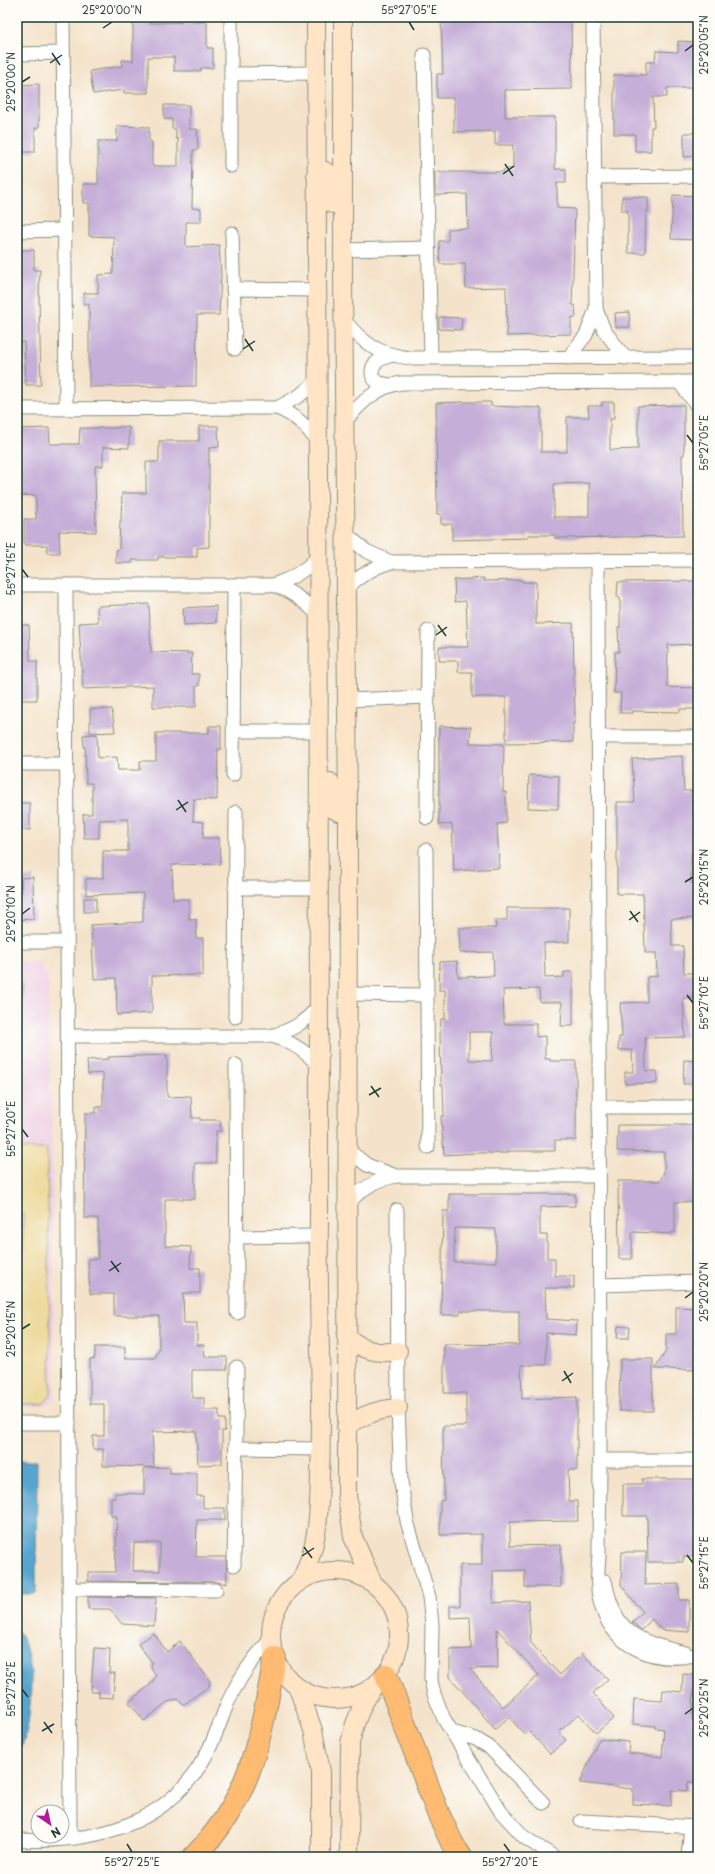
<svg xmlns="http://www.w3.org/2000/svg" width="715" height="1874" viewBox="0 0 715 1874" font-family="'Playpen Sans',sans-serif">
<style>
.built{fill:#f0d0e5}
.green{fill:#abda87;stroke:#658c5e}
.sand{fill:#eeda9e;stroke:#868c69}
.water{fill:#57a4d0;stroke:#3b7082}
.building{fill:#c5aed8;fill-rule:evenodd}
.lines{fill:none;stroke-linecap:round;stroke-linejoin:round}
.street-casing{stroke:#8a907f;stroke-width:15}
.secondary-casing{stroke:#8a907f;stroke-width:20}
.highway-casing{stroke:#8a907f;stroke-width:24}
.street{stroke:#fff;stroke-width:13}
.secondary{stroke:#ffe4c6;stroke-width:18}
.highway{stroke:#ffbb71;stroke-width:22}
.ticks{fill:none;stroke:#1f3d34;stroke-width:1.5}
.neatline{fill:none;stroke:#1f3d34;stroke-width:1.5}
.ticks-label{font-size:10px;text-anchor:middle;fill:#1f3d34}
</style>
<rect width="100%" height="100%" fill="#fdfcf7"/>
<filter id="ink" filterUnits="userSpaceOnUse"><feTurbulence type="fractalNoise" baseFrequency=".025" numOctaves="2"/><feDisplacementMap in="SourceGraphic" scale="8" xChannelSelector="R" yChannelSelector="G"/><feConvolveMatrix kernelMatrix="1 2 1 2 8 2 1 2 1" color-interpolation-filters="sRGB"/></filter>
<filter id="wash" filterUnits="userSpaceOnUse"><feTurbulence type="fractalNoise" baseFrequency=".012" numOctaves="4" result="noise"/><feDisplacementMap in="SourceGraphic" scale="16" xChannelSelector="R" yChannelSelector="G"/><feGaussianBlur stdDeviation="0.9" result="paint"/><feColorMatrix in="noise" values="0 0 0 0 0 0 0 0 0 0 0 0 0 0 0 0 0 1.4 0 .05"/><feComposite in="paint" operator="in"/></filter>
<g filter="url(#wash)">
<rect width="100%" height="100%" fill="#f4e3ca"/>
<!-- built -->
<path class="built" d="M17 962H40L48 976 52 1144 55 1399 45 1406H17Z"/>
<!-- green -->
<path class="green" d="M17 984H22L23 1117H17Z"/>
<!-- sand -->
<path class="sand" d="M17 1149H47L51 1395 43 1404H17V1250L23 1249V1214L17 1213Z"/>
<!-- water -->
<g class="water">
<path d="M17 1461H37L36 1594H17Z"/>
<path d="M17 1630C25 1637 31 1666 31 1677 31 1691 30 1745 17 1751Z"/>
</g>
<g id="blocks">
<!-- building -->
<g class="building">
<path d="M133 17H150L149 23 207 22V48H213V68H201V71H174V57H148V93H124V90L93 94 90 71 122 66V60L133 61Z"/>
<path d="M441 17H466V19H496V17H571L572 89 505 90V117H555V169H566V183H557V208L575 209 572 305H575L576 317 571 318V334L507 336 506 287 466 288 465 264H440L439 241H448V229L468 228 467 194 435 195V172H504V169H513V145H495V131L454 132V98H437V74H443Z"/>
<path d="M678 41 696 42 694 88H667V97H653L654 127H651V151H635V134H614V75H646V62H655L656 51 678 52Z"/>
<path d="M39 84V128H35V152H17V85Z"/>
<path d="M164 105H189V129H197L198 150H193L192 208 201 209V222H186V247L219 245 221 274 219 315H197L196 386 89 387V304H84V293H98V275L113 274 114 237 89 236V203H83V184H98V141H117V126L149 127V141L152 142V166H178V139H176V129H172V119H164Z"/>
<path d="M684 133H698V156L684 157Z"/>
<path d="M673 195 698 196V240L671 239Z"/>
<path d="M622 197H648V212L646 211 645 253H628V211H622Z"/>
<path d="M17 250H34V270H40L39 297 41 385H26L24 342H17Z"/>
<path d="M629 312 630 327H616L615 313Z"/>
<path d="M439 317 462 318 461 330 439 329Z"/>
<path d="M462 402H491V406L541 408V452H567V417H589L588 406H602V402H614V419H610V450L638 449V406L684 405V455H682L683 536 555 538V535H528V538L452 540V524H441V514H437L436 403ZM589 483V515L587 517H554V484Z"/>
<path d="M199 426H218L219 447 209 448V547L197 548V557H158V560H132V563H116V550L119 549 120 521H121L122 493H146V462H159V441H199Z"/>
<path d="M117 427H129V448L103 447V466H95L96 532 59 531 60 553H47V545H24V519H36V495L17 496V429L49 428 50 444H79L80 428H117Z"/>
<path d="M484 578V581L522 580V582H536V624L573 623 575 723H573V742L506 743V697H472V672H458V661H439V647H468L466 601 455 602 454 580Z"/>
<path d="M698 581V644L668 645 667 687 698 688V709H680V712L632 711V713H620L621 693H614L615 652H619L618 627H620V597H617L618 582Z"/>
<path d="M149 604 151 652 192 653 191 674H199V686H196V707H153V686L83 689 79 623 98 622 97 606Z"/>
<path d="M216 606V623L184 625 183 608Z"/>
<path d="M17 625H29L30 661H37V700H20V687H17Z"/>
<path d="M90 709H112L115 732 90 733Z"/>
<path d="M209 726H221V749H218L217 800 194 799 193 821 204 822 203 838H219L220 864 172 865 173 899H189V919H196V938H203V975L152 976V1013L117 1015 116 978 94 979 91 925 143 922V893L86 895V879L103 878V851H128V819L99 820V838H84L83 814H92V783H86L85 747H84L83 735 97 734 98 758 117 757 118 770H140V761H156V733H209Z"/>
<path d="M439 726 471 727 470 743 504 744 503 792H506V823L497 824 499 868 454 871 452 824 439 825Z"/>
<path d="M682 756 684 791H698V833H696L695 854H691V883H696V918L671 919 672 946H683L684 973H694V998H683L685 1037 645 1038 646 1071H657V1083L625 1084V1072H633L632 1050H618L619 1037H622L620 1003 647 1002V977L657 976 656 953H645L643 894H617V802H635L632 759Z"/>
<path d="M529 775 559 776 558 809 528 808Z"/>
<path d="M17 803H30V830L17 829Z"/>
<path d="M33 877 34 919 17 920V892H22L21 878Z"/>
<rect x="84" y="898" width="12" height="14"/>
<path d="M507 908H569V942L544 943 545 978 564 977V972H573V1026H561L562 1002H540L539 989 503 990 504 1024H536V1037L545 1036V1059H550V1061H576V1140H555V1151H508V1153H477L444 1155 441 1116H444L443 1085H441L440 1032 441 1019H445V990H439L440 962 457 961 458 977 494 976 493 952 460 953 459 928H496L495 920H507ZM469 1032H493L492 1061 469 1060Z"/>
<path d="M167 1055V1097L191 1096 192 1118H200V1120H220L221 1131H216V1163H195V1199H165V1246L191 1247 190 1268H200V1293H183L184 1323H197V1345H204L205 1357H227V1370H192V1398H204V1410H219V1419H225V1431H222V1464L198 1465 196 1431 152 1432 154 1467 103 1466V1449H93V1436H104V1404H90V1359L95 1358V1347H125V1358H155L159 1349V1316H114V1294H90L88 1259H98V1218H84L85 1113H96V1107H103V1073L88 1074 87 1060 109 1059 108 1057Z"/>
<path d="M684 1060 698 1061V1084H683Z"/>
<path d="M618 1125H698V1202H675V1233L672 1232V1234L632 1232V1259H619L618 1181H660L664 1172V1152L617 1151Z"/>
<path d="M449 1194H575V1206L540 1207V1235H547V1258H555V1276H574V1288H545L546 1319 577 1321 576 1335 546 1333V1365H521L522 1399 577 1397V1470H568L569 1501H577L578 1521 510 1522V1546L561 1545V1587H525V1570L493 1571V1603L528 1601 531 1643 560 1675 582 1653 608 1679 593 1693 614 1718 596 1733 579 1714 559 1732 566 1740 550 1754 529 1731 525 1735 509 1717 495 1729 450 1677V1650L471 1649 470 1617 450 1618V1606H460V1565H482V1534L440 1535V1501L444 1500 443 1426H466V1393H444V1344L519 1345V1311H460V1315H441L443 1211H449ZM455 1228 496 1229V1262H454ZM497 1629 539 1675 503 1707 470 1669 498 1668Z"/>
<path d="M676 1307 698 1308V1370L655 1369 666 1351V1334H676Z"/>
<path d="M618 1326 630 1327 629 1338H617Z"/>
<path d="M620 1359H653V1411H619Z"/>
<path d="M170 1467V1473H197V1496H203V1508H225V1520H197L196 1557H226L227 1584 216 1582 88 1581V1572H115L117 1516H111V1498H115V1493L144 1494V1468ZM134 1543H160V1571H133Z"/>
<path d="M642 1479H698V1557H683V1562H648L647 1516H623V1484H642Z"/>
<path d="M622 1552H646L645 1585 679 1584V1600H689V1632L661 1630 652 1619 641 1630 632 1622 643 1612 621 1585Z"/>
<path d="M88 1597 156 1598 154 1626 122 1624 110 1609H88Z"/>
<path d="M154 1633 167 1652 180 1641 210 1681 209 1686 183 1705 178 1699 167 1702 144 1721 129 1702 150 1685 156 1676 151 1667 152 1662 138 1644Z"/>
<path d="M94 1648 110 1649 109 1673H115L113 1698 99 1697V1692H91Z"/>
<path d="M683 1674 695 1675 692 1720H698V1782H688L687 1791 672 1790 671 1806 633 1804V1789L580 1783 599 1739 629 1742 628 1753 662 1757 664 1729 655 1728V1726L633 1724 634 1699 662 1701 663 1690 682 1692Z"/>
</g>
</g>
</g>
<g filter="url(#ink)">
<use href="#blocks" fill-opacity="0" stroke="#8a907f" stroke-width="1"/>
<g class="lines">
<defs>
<g id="street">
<path d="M63 17 66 408"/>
<path d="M231 17V166"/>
<path d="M17 54 63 53"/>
<path d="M424 55 431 357"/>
<path d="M231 74 316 73"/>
<path d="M595 177 698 176"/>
<path d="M17 231 65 230"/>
<path d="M232 233 235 349"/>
<path d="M344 250 428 248"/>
<path d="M233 289 317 290"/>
<path d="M596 309 604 330 625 358"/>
<path d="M343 319C364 344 377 354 410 358L698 357"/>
<path d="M568 358 586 335 596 309 593 17"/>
<path d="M679 382 698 407"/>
<path d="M391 385C386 384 380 384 376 381 370 376 371 366 377 362 381 358 387 357 392 355"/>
<path d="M277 408 299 396 318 380"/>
<path d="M17 409 277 408C296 416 308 426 318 444"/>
<path d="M345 421C361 403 376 387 401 383L698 382"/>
<path d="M345 533 366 551 391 562"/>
<path d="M598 560 600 1460C600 1492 599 1524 599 1555 598 1571 596 1586 600 1601 611 1646 652 1664 695 1655"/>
<path d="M17 585H273C292 579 305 571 318 557"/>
<path d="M66 585 70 1838"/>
<path d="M273 585C292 591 305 601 318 615"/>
<path d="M346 589C359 576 373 567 391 562L698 560"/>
<path d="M347 700 428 697"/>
<path d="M234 731H320"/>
<path d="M598 737H698"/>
<path d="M17 764H67"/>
<path d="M233 775 234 585"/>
<path d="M427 818 428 631"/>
<path d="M426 850 428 1147"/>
<path d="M235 888H319"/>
<path d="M17 942H67"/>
<path d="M347 994 427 995"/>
<path d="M235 1017 236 812"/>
<path d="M68 1036H270C291 1031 304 1023 318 1007"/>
<path d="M272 1036C292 1042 307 1051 320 1068"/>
<path d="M236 1065 237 1313"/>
<path d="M599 1107H698"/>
<path d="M347 1149 367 1165 396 1176"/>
<path d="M346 1206C360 1189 375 1180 396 1176H599"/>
<path d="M397 1210 398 1408 401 1482 407 1521 429 1597 432 1624 431 1680 434 1694 444 1719 501 1812 524 1837 554 1857"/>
<path d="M237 1237 318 1236"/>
<path d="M600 1285 698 1282"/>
<path d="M17 1423H69"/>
<path d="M236 1448 322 1449"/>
<path d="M600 1460H698"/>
<path d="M234 1565 237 1367"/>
<path d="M605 1581C616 1635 636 1641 686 1653"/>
<path d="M69 1589 216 1590"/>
<path d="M452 1732 476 1739 489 1747 543 1803"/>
<path d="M581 1821 698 1827"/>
<path d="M17 1840C96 1844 174 1824 210 1747 217 1732 222 1717 228 1702 239 1678 253 1658 271 1639"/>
<path d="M688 1857 691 1827"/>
</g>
<g id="secondary">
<path d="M343 17V282L348 807 347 1495 353 1537 372 1581"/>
<path d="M316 175 325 171 330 174 332 204"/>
<path d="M330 782 333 809 339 812 348 807"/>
<path d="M346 1336C362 1350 377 1355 398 1351"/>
<path d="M346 1427C362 1415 378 1409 398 1408"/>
<circle cx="335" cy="1635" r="64"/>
<path d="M301 1580C319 1543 319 1513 320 1473 321 1449 321 1426 321 1402 320 1342 318 1282 319 1221 321 820 317 418 316 17"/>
<path d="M298 1688 313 1730 321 1772V1857"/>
<path d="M349 1857 350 1743 355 1724 362 1706 372 1689"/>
</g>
<g id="highway">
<path d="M386 1675 438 1813 453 1845 461 1857"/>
<path d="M194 1857C253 1797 260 1737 275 1658"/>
</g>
</defs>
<!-- street casing -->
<use href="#street" class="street-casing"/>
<!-- secondary casing -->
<use href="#secondary" class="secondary-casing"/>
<!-- highway casing -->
<use href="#highway" class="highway-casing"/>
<!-- street -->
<use href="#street" class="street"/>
<!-- secondary -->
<use href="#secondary" class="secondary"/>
<!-- highway -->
<use href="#highway" class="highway"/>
</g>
</g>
<!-- ticks -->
<path class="ticks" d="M409 22 414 30M103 28 112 22M685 51 693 45M52 53 60 65M50 63 62 55M22 82 30 77M505 164 513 176M503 174 514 166M245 339 253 351M243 349 255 341M687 435 693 443M22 569 28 577M438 625 446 636M436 635 447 627M178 800 186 812M176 810 188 802M685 882 693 877M630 911 638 922M22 914 30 908M629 920 640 912M687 995 693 1003M371 1086 379 1097M369 1095 381 1088M22 1129 28 1137M111 1261 119 1272M109 1271 121 1263M685 1298 693 1292M22 1329 30 1324M564 1371 571 1383M562 1381 573 1373M304 1547 312 1558M687 1555 693 1563M302 1556 314 1548M22 1689 28 1697M685 1714 693 1708M44 1722 52 1733M42 1731 54 1724M127 1844 132 1852M504 1844 510 1852"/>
<!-- margin -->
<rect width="715" height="1874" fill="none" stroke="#fdfcf7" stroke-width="44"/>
<!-- north arrow -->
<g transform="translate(50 1824) rotate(146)"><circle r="19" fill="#fdfcf7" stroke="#a4b0a9"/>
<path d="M0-3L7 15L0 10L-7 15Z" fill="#b5179e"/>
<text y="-6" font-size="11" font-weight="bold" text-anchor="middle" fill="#1f3d34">N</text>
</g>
<rect x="22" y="22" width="671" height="1830" class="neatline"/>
<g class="ticks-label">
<text x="112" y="14">25°20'00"N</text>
<text x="409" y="14">55°27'05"E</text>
<text transform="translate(704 45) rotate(-90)" y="4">25°20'05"N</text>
<text transform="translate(11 82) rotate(-90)" y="4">25°20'00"N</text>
<text transform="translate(704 443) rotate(-90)" y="4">55°27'05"E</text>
<text transform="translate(11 569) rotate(-90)" y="4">55°27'15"E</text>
<text transform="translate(704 877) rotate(-90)" y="4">25°20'15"N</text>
<text transform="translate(11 914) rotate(-90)" y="4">25°20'10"N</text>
<text transform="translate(704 1003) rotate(-90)" y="4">55°27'10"E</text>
<text transform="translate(11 1129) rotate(-90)" y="4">55°27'20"E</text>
<text transform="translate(704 1292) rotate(-90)" y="4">25°20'20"N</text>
<text transform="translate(11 1329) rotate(-90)" y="4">25°20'15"N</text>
<text transform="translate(704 1563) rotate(-90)" y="4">55°27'15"E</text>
<text transform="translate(11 1689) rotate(-90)" y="4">55°27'25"E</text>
<text transform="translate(704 1708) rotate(-90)" y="4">25°20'25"N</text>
<text x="132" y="1866">55°27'25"E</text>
<text x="510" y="1866">55°27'20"E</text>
</g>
</svg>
